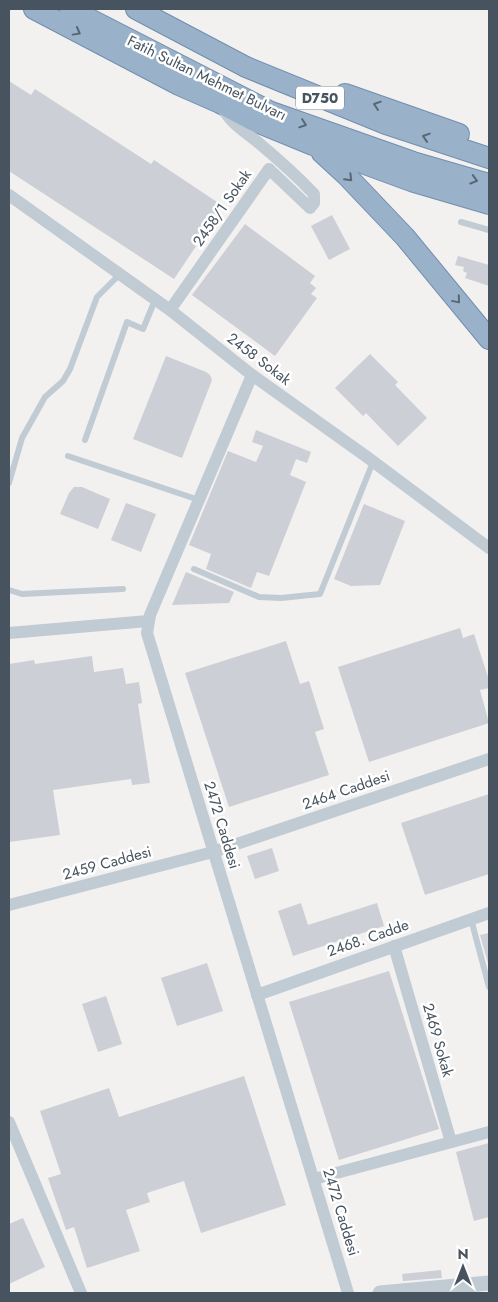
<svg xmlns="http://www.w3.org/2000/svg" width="498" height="1302" viewBox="0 0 498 1302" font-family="Jost,sans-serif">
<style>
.building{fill:#cccfd5}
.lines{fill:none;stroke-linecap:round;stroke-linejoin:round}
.trunk-casing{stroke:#708eae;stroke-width:22}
.service{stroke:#c0cbd3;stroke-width:6}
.minor{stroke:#c0cbd3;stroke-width:12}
.tertiary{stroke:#c0cbd3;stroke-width:15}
.trunk{stroke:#99b2ca;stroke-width:20}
.oneway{stroke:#576774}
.labels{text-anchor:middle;stroke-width:5;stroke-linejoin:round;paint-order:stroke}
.shield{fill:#fff;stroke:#7e878f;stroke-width:1}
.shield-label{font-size:14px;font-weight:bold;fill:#47545f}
.street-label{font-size:15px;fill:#47545f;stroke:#fff}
</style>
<rect width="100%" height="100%" fill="#f3f0f0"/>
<!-- building -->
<g class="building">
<path d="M9 81 31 95 35 89 151 164 154 160 223 206 174 279 9 171Z"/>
<path d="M332 215 350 249 329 260 311 226Z"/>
<path d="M245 224 315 276 310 283 316 288 311 294 317 298 275 356 192 295Z"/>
<path d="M458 256 489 265V286L465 278 467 273 463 271 464 267 455 265Z"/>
<path d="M370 354 398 382 395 385 427 418 398 446 366 413 363 416 335 388Z"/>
<path d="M166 356 206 372 210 375 212 380 182 458 133 439Z"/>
<path d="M256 430 311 452 307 463 296 459 290 475 306 482 269 576 257 572 251 588 206 569 211 554 189 545 228 451 256 462 263 446 252 442Z"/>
<path d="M74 487H82L110 499 98 529 60 514 69 493Z"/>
<path d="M126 503 156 514 141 552 111 540Z"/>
<path d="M364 504 405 521 380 585 351 586 334 579Z"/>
<path d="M186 572 234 592 229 603 172 605Z"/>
<path d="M460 628 463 638 474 634 489 680V688L480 690 489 723 369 762 338 667Z"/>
<path d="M286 641 300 684 309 681 324 729 315 732 329 775 229 807 185 673Z"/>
<path d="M92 656 94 672 123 668 126 684 139 682 142 703 138 704 150 783 132 785 131 779 53 790 60 835 9 842V664L34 660 35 664Z"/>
<path d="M489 794V874L425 895 401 823Z"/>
<path d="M272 848 279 871 255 879 247 856Z"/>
<path d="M301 903 308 925 377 903 384 926 293 956 278 911Z"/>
<path d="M489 933V963H488L480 935Z"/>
<path d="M207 963 223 1011 177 1026 161 978Z"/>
<path d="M389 971 439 1129 339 1160 289 1002Z"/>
<path d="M106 996 122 1044 98 1052 82 1004Z"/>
<path d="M244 1076 286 1205 201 1233 184 1181 147 1193 150 1202 126 1210 140 1251 87 1268 74 1227 66 1230 48 1178 61 1174 40 1111 109 1088 119 1117Z"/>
<path d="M489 1143V1217L474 1221 456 1152Z"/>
<path d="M23 1218 45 1267 9 1284V1224Z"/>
<path d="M441 1270 442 1278 403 1281 402 1274Z"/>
</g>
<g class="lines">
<defs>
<g id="trunk">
<path d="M34 9 179 85 220 103 252 120 313 145 414 182 489 204"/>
<path d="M70 9 271 112 413 162 489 184"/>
<path d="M136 9 246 67 386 124 489 158"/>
<path d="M345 94 459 134"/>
<path d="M322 153 347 176 405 237 489 339"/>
</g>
</defs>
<!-- trunk casing -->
<use href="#trunk" class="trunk-casing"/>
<!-- service -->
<g class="service">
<path d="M461 222 489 230"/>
<path d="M85 440 127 322 143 329 155 300"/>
<path d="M68 456 199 500"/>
<path d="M9 483 22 438 45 397 63 381 70 369 97 297 120 274"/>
<path d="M194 569 259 597 281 598 320 594 373 462"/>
<path d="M9 590 22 594 123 589"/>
<path d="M471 919 489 987"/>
</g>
<!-- minor -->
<g class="minor">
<path d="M9 195 170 310 252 375 367 457 489 548"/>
<path d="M170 310 269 169 310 208 314 203V194C297 176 279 160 260 144 246 132 231 124 222 107"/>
<path d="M252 375 150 615 147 633 348 1293"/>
<path d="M9 633 148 621"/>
<path d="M9 905 213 852 489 759"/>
<path d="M394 946 451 1142"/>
<path d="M257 995 489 913"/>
<path d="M9 1122 81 1293"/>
<path d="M314 1179 489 1132"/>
</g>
<!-- tertiary -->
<path class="tertiary" d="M380 1293 489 1283"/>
<!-- trunk -->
<use href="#trunk" class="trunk"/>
</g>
<!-- one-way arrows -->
<defs><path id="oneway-chevron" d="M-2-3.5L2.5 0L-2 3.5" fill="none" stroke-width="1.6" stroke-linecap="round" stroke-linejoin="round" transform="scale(1.25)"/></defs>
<g class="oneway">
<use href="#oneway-chevron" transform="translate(77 32) rotate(29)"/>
<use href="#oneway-chevron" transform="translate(377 105) rotate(-161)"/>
<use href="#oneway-chevron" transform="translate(303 124) rotate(19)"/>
<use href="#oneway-chevron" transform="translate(426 137) rotate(-162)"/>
<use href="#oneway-chevron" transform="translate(349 178) rotate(45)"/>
<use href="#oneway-chevron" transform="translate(474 180) rotate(16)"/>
<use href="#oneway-chevron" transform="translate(457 300) rotate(50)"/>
</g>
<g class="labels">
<!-- shield labels -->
<rect class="shield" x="296" y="86.5" width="48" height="23" rx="4"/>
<g class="shield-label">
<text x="320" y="103">D750</text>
</g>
<!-- street labels -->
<g class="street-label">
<text transform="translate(207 78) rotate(26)" y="5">Fatih Sultan Mehmet Bulvarı</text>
<text transform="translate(222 208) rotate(-55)" y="5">2458/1 Sokak</text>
<text transform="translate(259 359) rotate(37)" y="5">2458 Sokak</text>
<text transform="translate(346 790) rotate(-19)" y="5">2464 Caddesi</text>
<text transform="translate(222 825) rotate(73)" y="5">2472 Caddesi</text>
<text transform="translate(107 863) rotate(-15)" y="5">2459 Caddesi</text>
<text transform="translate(368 938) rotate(-19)" y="5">2468. Cadde</text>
<text transform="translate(438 1040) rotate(74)" y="5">2469 Sokak</text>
<text transform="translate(341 1212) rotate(73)" y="5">2472 Caddesi</text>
</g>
</g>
<!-- border -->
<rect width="498" height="1302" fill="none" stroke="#47545f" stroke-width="20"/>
<!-- north arrow -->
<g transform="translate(463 1267)" stroke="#ffffff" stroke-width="4" paint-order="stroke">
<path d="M0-4L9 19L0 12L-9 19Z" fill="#47545f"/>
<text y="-8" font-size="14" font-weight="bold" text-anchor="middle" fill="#47545f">N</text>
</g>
</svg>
